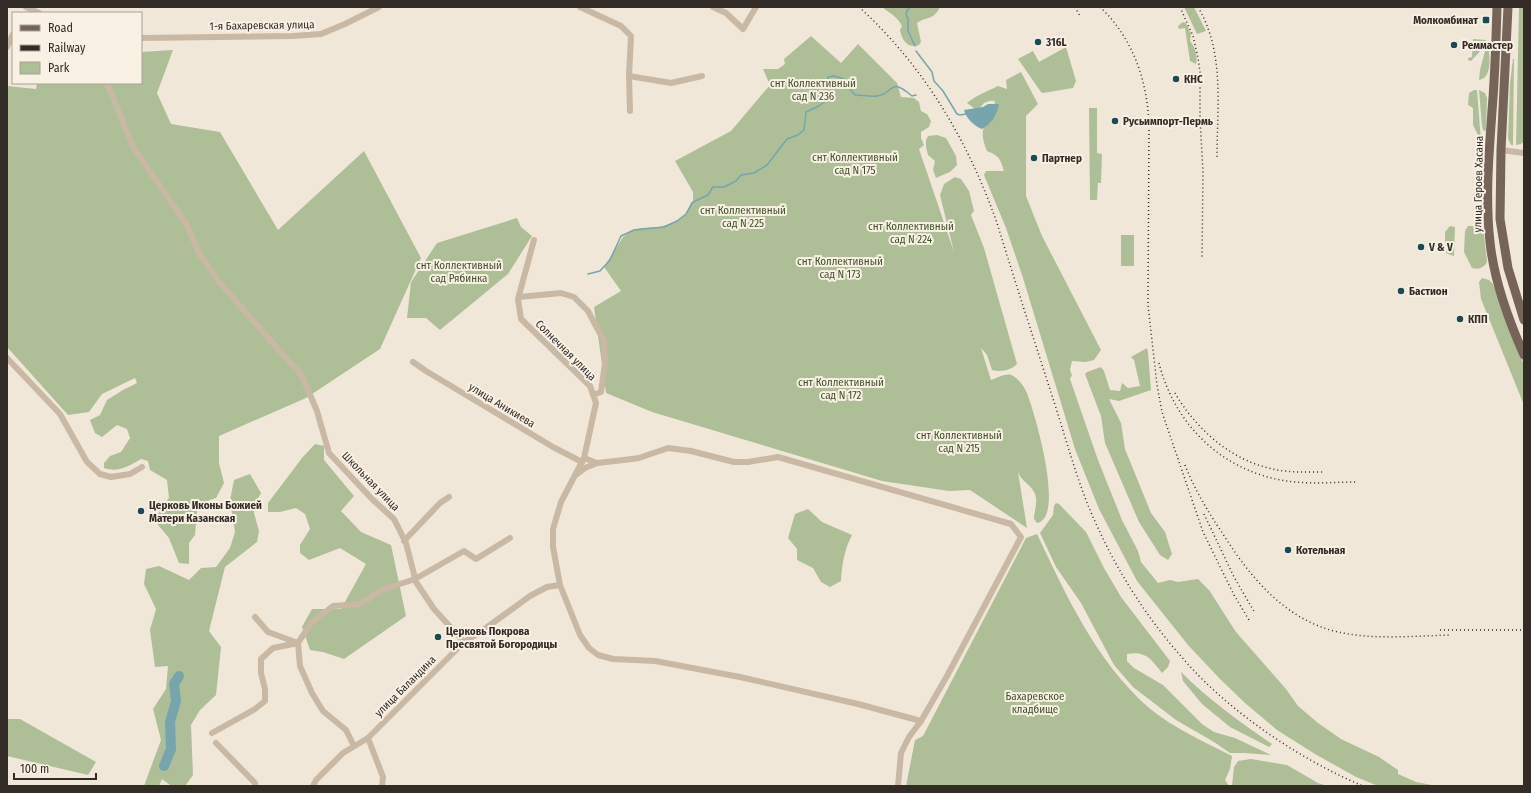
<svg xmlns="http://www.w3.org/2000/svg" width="1531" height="793" viewBox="0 0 1531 793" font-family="'Fira Sans Condensed',sans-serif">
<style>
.green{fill:#aebf98}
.water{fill:#77a5ad}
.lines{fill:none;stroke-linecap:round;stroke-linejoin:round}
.stream{stroke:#77a5ad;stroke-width:1.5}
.river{stroke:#77a5ad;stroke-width:10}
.minor{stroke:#c8b8a4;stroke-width:6}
.primary{stroke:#756457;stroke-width:9}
.rail{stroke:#332b26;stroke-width:1.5;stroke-dasharray:1 3;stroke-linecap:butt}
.poi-dot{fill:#1c4a54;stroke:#f8f1e4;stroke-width:1.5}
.labels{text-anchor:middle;stroke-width:4;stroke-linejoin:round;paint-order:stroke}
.poi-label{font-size:11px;font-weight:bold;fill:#332b26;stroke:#f8f1e4;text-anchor:start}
.street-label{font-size:11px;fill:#332b26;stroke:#f8f1e4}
.park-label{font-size:11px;fill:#3f512a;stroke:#f8f1e4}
</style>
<rect width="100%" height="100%" fill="#f0e7d8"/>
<!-- green -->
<g class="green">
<path d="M884 7H940C933 21 927 16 917 23L921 42 919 45C907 49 902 40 900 30L902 26C898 18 892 14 884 9Z"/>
<path d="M1184 7H1194L1206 31 1197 34Z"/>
<path d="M1519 7H1524V141L1521 144 1516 145Z"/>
<path d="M1183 22 1186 23 1191 34 1190 41C1195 46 1198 57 1196 64L1190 61 1185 28 1179 29 1178 26Z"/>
<path d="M811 36 841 63 858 44 897 83 901 97 914 98 919 102 921 111 927 114 931 121 929 127 921 132V138L924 145 919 149 954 252 940 195 944 184 955 177 961 179 969 191 974 211 971 215 984 248 1017 364C1010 371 1001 372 992 370L987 355 981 348 991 380C997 378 1006 373 1011 375 1017 377 1024 386 1026 391 1034 409 1066 518 1037 523L1034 519C1034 511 1039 500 1034 492 1030 484 1021 481 1018 472L1027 528 970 490 949 491 882 481 652 412 606 393 594 307 621 291 604 267 623 237 632 230 641 228 659 227 674 223 686 214 691 202H693V192L675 161 731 131 770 85 763 69H778L785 64 784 59Z"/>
<path d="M1473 39 1486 40 1484 47 1471 61 1468 60V58L1472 57Z"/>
<path d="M1487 43C1490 53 1493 78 1479 80L1480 70Z"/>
<path d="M1066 47 1076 81 1073 88 1043 93 1041 92 1018 59 1033 51 1039 62Z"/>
<path d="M173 50 157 93 171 124 220 132 278 230 364 151 421 258 380 349 306 398 219 436V463L224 483 216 498 204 502 197 510 195 535 189 543V564L179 563 169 538 154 520 169 498 167 480 150 470 148 461 141 459C129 466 118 473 104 468V463L110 456 121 452 130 438 127 429 117 425 102 437 95 433 90 420 100 415 107 400 123 390 137 383 135 378 102 394 89 412 68 415 7 347V86L36 89 37 83H141V52Z"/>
<path d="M1513 59H1514L1513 145H1511L1508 139 1510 83Z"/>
<path d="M1021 72 1038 104 1026 116V196L1042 236 1101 350 1094 360 1086 362 1072 361 1070 370 1072 375 1070 379 1098 460 1122 520 1138 551 1141 562 1158 583 1170 580 1178 582 1198 579 1209 590 1236 632 1286 689 1298 706 1318 723 1341 739 1379 757 1398 770V774L1416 782 1437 786H1473H1378L1356 777 1315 754 1277 730 1245 703 1220 679 1188 645 1137 581 1099 509 1075 449 1023 278 1006 228 984 175 986 171H1004C1000 158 999 156 987 151 975 123 992 124 995 101 986 100 982 104 978 111L967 103C975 96 988 91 998 86L1007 89 1006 80Z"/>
<path d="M1474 90H1477L1481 141 1473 125V108L1468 105 1469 93Z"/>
<path d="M1479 90 1485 93 1487 98 1486 131 1483 130 1482 126Z"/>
<path d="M1089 108H1097V153L1102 154 1101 183H1098L1097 200H1090Z"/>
<path d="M937 135 946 138 956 156 957 165 950 172 936 178 933 170 935 161 928 155 926 147V140L928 136Z"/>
<path d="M517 218 521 227 532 236 508 274 440 330 426 318H407L411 282 437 243Z"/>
<path d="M1450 226 1455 227 1454 256 1446 253 1445 249V232Z"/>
<path d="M1468 226H1483L1487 262C1484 268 1478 270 1472 268L1464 252 1465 231Z"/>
<rect x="1121" y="235" width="13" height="31"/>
<path d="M1482 278 1489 280 1493 284 1524 365V405L1481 299 1479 282Z"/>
<path d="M1147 348 1148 352 1151 390 1119 401 1109 399 1121 423 1125 449 1151 513 1165 532 1172 554 1168 560 1160 555 1139 522 1105 443 1101 416 1085 374 1087 372 1101 367 1104 371 1110 390 1120 391 1122 383 1128 388 1140 386 1134 360 1131 357Z"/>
<path d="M315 444 324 446V460L354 496 341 511 361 532 391 545 406 616 344 659 323 652 310 650 302 627 312 609H341L366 564 340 548 309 560 300 553V545L310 529 305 514 296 508 280 512H268V503L302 458Z"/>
<path d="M250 474 261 493 253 509 259 531 257 542 225 567 209 631 221 647 216 695 200 710 191 725 193 775 185 786 170 785 162 779 159 786H144L161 740 153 709 166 689 168 666 155 667 150 630 156 609 144 584 146 569 159 566 189 580 201 568 216 567 230 548 235 532 230 500 234 480Z"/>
<path d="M1056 503 1059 504 1086 532 1104 568 1121 597 1170 661 1168 667 1162 673C1151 659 1146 651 1127 654V661L1134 668 1163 685 1202 724 1214 732 1235 738 1271 755 1244 753H1230L1214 742 1176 720 1133 687 1114 665 1081 603 1056 567 1040 533 1053 515 1054 506Z"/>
<path d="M808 509 822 522 852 535C844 550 842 565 841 581L830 587 821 582 813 568 797 560V549L788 538 795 514Z"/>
<path d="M1037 534C1066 595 1096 661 1148 707 1173 728 1203 741 1232 756L1230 769 1225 780 1229 786H906L915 740 923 736 1026 538Z"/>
<path d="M1181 672C1209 700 1240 722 1272 744L1269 747 1230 727 1202 704 1183 681Z"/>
<path d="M7 719H20L96 762 88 775 7 756Z"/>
<path d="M1251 759 1287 765 1318 783 1327 786H1232L1234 767 1238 761Z"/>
</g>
<!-- water -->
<path class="water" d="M988 104H998L999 105C996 116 992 123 982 129 974 126 966 118 964 110L983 107Z"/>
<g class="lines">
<!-- stream -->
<g class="stream">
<path d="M910 7 907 11 906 14 908 19V31L915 46"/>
<path d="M916 51 932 72 934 81 943 91 957 114 960 115 966 114"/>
<path d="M588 274 600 271 610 260 621 236 634 230 664 227 677 221 686 214 693 202 708 195 713 187H724L736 181 741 175 754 173 767 165 787 139 798 135 804 130 806 112 819 106 827 100 826 83 828 77 834 76 844 79 849 88 855 95C861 95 871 97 877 96 896 93 888 76 912 96L916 95"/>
</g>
<!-- river -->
<path class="river" d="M164 766 171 749 170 722 176 701 174 684 179 676"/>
<!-- minor -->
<g class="minor">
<path d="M26 7 39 13"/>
<path d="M580 7 621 26 631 36 629 76 630 111"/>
<path d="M713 7 726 13 743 29 756 7"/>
<path d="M141 38 293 36 321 34 345 24 379 7"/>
<path d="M7 47 13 34"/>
<path d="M629 76 671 83 702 76"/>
<path d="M107 83 133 147 187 225 199 253 219 282 302 376 317 411 329 453 372 499 394 519 406 543 416 582 434 609 464 642"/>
<path d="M1501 150 1524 153"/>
<path d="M534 240 518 299 521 319 590 386 596 403 584 458 561 502 553 529V547L560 585 580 635 589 648 598 655 613 659 655 661 740 677 858 704 921 721"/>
<path d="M519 297 561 293 574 297 588 311 604 341 605 363 601 392 593 395"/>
<path d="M7 358 60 414 87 462 100 474 111 477 130 474 142 467"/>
<path d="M413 362 426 371 553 447 582 462"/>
<path d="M584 458 597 463 624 460 639 458 668 448 691 451 734 462H748L778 457 1011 524 1021 537 947 676 921 721 909 737 901 753 898 786"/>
<path d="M577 474 585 468 597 463"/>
<path d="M404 541 440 503 449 497"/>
<path d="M255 617 268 632 298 643 300 666 312 693 323 711 346 730 354 746"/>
<path d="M212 733 255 709 265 701V689L261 673V659L273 648 298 643 311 623 333 606 360 604 382 590 415 579 464 551 476 559 510 538"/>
<path d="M368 738 383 777 382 786"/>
<path d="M216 743 255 783V786"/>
<path d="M313 786 316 780 343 753 368 738 464 642 479 633 530 596 547 587 560 585"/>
</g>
<!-- primary -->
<g class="primary">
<path d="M1497 7C1496 42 1495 76 1492 111 1489 154 1485 198 1490 242 1494 281 1508 319 1524 355"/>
<path d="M1508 7 1501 150 1500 219 1508 268 1524 320"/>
</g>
<!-- rail -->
<g class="rail">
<path d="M859 7C924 66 968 141 997 223 1016 285 1036 346 1056 408 1069 449 1080 491 1099 530 1121 578 1151 623 1186 662 1231 713 1301 760 1363 786"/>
<path d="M1075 7 1080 16"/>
<path d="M1100 7C1133 38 1148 82 1149 127L1148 305 1157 385 1162 412 1203 532 1234 595 1249 620"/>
<path d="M1180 7 1193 36 1198 58 1200 72V119L1203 172 1202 258"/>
<path d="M1198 7C1225 53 1217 106 1217 157"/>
<path d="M1159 363C1174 423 1220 469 1281 480 1306 485 1332 482 1357 482"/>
<path d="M1175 393C1194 426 1227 457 1265 467 1284 473 1303 472 1323 472"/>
<path d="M1185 465C1195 490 1208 512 1223 534 1250 577 1285 620 1338 632 1374 640 1413 636 1450 635"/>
<path d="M1204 514 1234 577 1255 613"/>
<path d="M1440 630H1524"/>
</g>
</g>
<!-- markers -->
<g class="poi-dot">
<rect x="1482" y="16" width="8" height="8" rx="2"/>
<circle cx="1038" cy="42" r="4"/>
<circle cx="1454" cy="45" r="4"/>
<circle cx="1176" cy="79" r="4"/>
<circle cx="1115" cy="121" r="4"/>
<circle cx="1034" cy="158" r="4"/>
<circle cx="1421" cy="247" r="4"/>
<circle cx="1401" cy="291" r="4"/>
<circle cx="1460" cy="319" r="4"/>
<circle cx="141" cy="511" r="4"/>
<circle cx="1288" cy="550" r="4"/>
<circle cx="438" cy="637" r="4"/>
</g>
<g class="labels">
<!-- poi labels -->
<g class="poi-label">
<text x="1478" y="24" text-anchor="end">Молкомбинат</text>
<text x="1046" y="46">316L</text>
<text x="1462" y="49">Реммастер</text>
<text x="1184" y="83">КНС</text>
<text x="1123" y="125">Русьимпорт-Пермь</text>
<text x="1042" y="162">Партнер</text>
<text x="1429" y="251">V &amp; V</text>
<text x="1409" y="295">Бастион</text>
<text x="1468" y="323">КПП</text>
<text x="149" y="509">Церковь Иконы Божией<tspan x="149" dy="13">Матери Казанская</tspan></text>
<text x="1296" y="554">Котельная</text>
<text x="446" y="635">Церковь Покрова<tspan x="446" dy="13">Пресвятой Богородицы</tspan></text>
</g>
<!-- street labels -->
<g class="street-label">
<text transform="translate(262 25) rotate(-1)" y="4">1-я Бахаревская улица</text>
<text transform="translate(1478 184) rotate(-89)" y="4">улица Героев Хасана</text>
<text transform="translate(566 350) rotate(45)" y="4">Солнечная улица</text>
<text transform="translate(502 405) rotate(31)" y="4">улица Аникиева</text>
<text transform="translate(371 481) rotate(46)" y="4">Школьная улица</text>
<text transform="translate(405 686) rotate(-45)" y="4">улица Баландина</text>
</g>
<!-- park labels -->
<g class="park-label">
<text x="813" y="87">снт Коллективный<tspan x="813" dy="13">сад N 236</tspan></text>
<text x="855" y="161">снт Коллективный<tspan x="855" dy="13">сад N 175</tspan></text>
<text x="743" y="214">снт Коллективный<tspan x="743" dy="13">сад N 225</tspan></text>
<text x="911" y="230">снт Коллективный<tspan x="911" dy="13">сад N 224</tspan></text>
<text x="840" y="265">снт Коллективный<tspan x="840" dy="13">сад N 173</tspan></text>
<text x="459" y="269">снт Коллективный<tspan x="459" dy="13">сад Рябинка</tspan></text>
<text x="841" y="386">снт Коллективный<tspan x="841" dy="13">сад N 172</tspan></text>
<text x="959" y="439">снт Коллективный<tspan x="959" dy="13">сад N 215</tspan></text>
<text x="1035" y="700">Бахаревское<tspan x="1035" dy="13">кладбище</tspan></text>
</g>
</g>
<!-- border -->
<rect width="1531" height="793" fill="none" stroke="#332b26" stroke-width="16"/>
<!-- legend -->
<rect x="12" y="12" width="130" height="72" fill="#f8f1e4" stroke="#a9a298"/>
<rect x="20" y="25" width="20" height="6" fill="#756457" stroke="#a9a298"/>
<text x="48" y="32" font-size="12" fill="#332b26">Road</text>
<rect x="20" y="45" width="20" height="6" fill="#332b26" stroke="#a9a298"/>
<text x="48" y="52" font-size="12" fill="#332b26">Railway</text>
<rect x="20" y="62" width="20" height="12" fill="#aebf98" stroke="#a9a298"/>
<text x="48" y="72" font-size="12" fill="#332b26">Park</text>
<!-- scale -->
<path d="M14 773v6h82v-6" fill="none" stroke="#332b26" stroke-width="2"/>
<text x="20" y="773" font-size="12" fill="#332b26" stroke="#f8f1e4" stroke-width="3" paint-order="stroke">100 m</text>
</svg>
